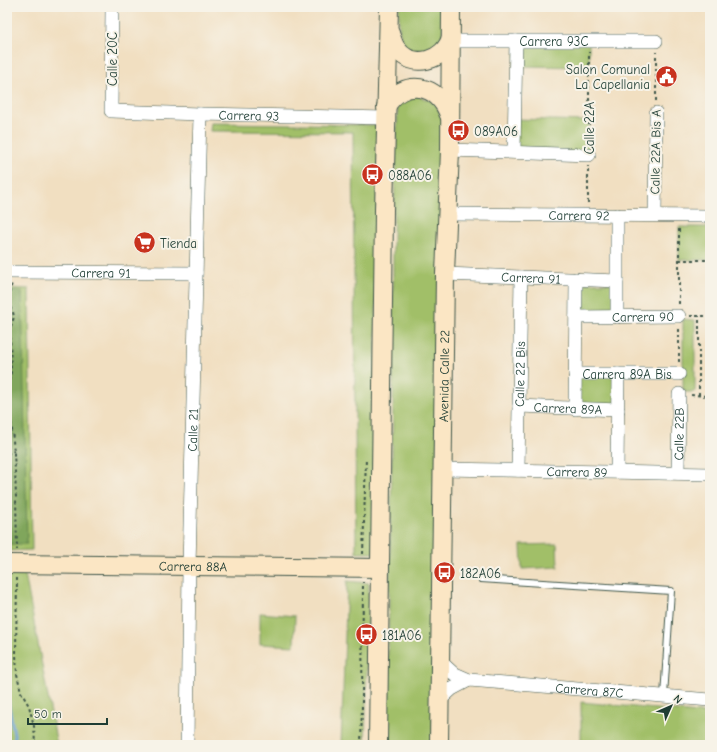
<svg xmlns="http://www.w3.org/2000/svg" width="717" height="752" viewBox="0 0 717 752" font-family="'Comic Neue',sans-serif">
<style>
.green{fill:#a1bf67;stroke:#607e4e}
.forest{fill:#80a65c;stroke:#507248}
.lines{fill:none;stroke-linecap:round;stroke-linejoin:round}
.stream{stroke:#699ed5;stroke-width:3}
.lane-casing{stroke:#3e5549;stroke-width:8}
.street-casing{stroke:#3e5549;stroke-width:14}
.secondary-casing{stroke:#3e5549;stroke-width:20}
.path{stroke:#3e5549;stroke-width:2;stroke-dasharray:3 3;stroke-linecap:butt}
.lane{stroke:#fff;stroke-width:6}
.street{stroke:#fff;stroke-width:13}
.secondary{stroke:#fbe6c4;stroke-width:18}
.labels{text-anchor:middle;stroke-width:4;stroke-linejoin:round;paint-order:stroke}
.street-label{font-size:13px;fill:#1f3d34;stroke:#f7f3e8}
.poi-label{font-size:13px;fill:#1f3d34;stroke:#f7f3e8;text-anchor:start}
</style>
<rect width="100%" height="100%" fill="#f7f3e8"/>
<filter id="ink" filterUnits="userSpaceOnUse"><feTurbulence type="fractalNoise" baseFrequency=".025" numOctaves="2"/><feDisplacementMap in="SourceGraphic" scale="8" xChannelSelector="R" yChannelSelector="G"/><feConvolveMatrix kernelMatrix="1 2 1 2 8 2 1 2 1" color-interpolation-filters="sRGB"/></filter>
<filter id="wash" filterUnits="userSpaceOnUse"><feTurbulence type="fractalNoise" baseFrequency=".012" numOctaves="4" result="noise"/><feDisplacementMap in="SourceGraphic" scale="16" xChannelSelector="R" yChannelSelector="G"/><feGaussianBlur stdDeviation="0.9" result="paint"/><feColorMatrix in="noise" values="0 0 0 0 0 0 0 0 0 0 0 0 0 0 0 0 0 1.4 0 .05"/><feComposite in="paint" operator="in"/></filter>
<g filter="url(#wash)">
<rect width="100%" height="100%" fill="#f1dfc1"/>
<!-- green -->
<g class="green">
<path d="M399 7H445L441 47 423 58 402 45 399 26Z"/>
<path d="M516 41H589V67L515 66Z"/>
<path d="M410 93 436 103 443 122 432 745H386L393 407V234L398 103Z"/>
<path d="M515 119 589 121V155L514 152Z"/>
<path d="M211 123 378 125 374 553H356L353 132 210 131Z"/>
<rect x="679" y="227" width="31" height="33"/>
<path d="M579 283H614V313L579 314Z"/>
<path d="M7 288 29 289 32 550 7 551Z"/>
<path d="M683 319 695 320V392H683Z"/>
<path d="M577 375 616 377V409L577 407Z"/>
<path d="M557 544 558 567 522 569 521 545Z"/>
<path d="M7 574H25L57 745H7Z"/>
<path d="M347 581 369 583 365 745H341Z"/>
<path d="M260 613 295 616 294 646 260 644Z"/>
<path d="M581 702 710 714V745H581Z"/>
</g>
<!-- forest -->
<path class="forest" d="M7 291H22L27 544H7Z"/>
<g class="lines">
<!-- stream -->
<path class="stream" d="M7 696 16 745"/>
</g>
</g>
<g filter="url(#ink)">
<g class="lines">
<defs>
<path id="lane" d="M481 579 671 591 664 696"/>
<g id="street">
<path id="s1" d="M112 7 111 111 200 114 386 118"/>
<path id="s2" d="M451 41H656"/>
<path d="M450 150 589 155"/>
<path d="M514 152 516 41"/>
<path id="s3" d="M448 214 710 216"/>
<path d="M655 215 656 113"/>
<path id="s4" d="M7 272 196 273"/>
<path id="s5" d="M445 274 617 281"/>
<path id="s6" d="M576 317 679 316"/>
<path d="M617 317V215"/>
<path id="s7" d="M575 374H679"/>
<path id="s8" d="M519 406 618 410"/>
<path d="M575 409 576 279"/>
<path id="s9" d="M443 469 710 474"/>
<path id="s10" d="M518 470 521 277"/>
<path d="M617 472 618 374"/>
<path id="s11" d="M678 473 679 394"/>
<path id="s12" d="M440 661 453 673 469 680 710 700"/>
<path d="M440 700 452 689 469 680"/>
<path id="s13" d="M187 745 189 566 200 114"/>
</g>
<g id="secondary">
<path d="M390 32C392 38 393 44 397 49 412 70 445 61 451 37"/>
<path d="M386 107C403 77 439 84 449 115"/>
<path id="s14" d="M7 564 380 568"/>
<path d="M378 745 384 210 389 7"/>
<path id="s15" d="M439 745 445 274 450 150 451 7"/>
</g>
</defs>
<!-- lane casing -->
<use href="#lane" class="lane-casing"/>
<!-- street casing -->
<use href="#street" class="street-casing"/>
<!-- secondary casing -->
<use href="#secondary" class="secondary-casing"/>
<!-- path -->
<g class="path">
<path d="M656 101V52"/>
<path d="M589 143V52"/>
<path d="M588 203V166"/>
<path d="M679 260H710"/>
<path d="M679 304V227"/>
<path d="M690 316H710"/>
<path d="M679 362V327"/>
<path d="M7 392 11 372 10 329 14 317 13 312 7 302 12 283"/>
<path d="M7 393C16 445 16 497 17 550"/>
<path d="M691 395 710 396"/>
<path d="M699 395V316"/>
<path d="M7 454 14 451"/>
<path d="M363 554 366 458"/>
<path d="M17 578 16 654 17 674 21 692 29 706 34 726 35 745"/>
<path d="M361 745 362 705 363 582"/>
</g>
<!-- lane -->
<use href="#lane" class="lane"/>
<!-- street -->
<use href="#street" class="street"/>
<!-- secondary -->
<use href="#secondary" class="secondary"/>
</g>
</g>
<!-- icons -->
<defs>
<symbol id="civic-disc" viewBox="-11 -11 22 22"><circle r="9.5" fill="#c8321e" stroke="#f7f3e8"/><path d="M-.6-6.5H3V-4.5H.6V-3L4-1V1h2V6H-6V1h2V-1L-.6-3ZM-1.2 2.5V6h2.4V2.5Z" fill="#fff"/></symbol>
<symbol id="bus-disc" viewBox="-11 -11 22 22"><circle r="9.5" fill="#c8321e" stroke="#f7f3e8"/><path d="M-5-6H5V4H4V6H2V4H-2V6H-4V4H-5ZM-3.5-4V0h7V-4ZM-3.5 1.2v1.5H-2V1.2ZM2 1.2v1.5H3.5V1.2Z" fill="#fff"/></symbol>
<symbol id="supermarket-disc" viewBox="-11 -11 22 22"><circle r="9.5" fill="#c8321e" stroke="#f7f3e8"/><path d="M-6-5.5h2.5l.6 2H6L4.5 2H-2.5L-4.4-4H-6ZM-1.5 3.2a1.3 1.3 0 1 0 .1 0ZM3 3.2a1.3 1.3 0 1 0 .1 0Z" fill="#fff"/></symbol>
</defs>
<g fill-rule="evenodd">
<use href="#civic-disc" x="654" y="64" width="25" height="25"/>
<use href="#bus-disc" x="446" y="118" width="25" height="25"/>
<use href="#bus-disc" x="360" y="162" width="25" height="25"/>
<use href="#supermarket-disc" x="132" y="230" width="25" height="25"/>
<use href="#bus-disc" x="432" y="560" width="25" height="25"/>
<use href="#bus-disc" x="354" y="622" width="25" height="25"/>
</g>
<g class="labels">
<!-- street labels -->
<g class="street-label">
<text dy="5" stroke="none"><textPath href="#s2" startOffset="103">Carrera 93C</textPath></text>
<text transform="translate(112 59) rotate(-90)" y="5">Calle 20C</text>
<text dy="5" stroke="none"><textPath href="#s1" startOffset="242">Carrera 93</textPath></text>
<text transform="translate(589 128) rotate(-90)" y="5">Calle 22A</text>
<text transform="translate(655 152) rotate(-89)" y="5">Calle 22A Bis A</text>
<text dy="5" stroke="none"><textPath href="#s3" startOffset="131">Carrera 92</textPath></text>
<text dy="5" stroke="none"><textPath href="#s4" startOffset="94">Carrera 91</textPath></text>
<text dy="5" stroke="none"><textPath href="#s5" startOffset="86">Carrera 91</textPath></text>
<text dy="5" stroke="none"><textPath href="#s6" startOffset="67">Carrera 90</textPath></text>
<text dy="5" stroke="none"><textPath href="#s10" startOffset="96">Calle 22 Bis</textPath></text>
<text dy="5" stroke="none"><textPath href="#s7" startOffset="52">Carrera 89A Bis</textPath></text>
<text dy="5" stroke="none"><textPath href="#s15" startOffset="369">Avenida Calle 22</textPath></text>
<text dy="5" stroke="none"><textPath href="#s8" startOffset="49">Carrera 89A</textPath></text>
<text dy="5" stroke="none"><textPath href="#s13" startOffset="315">Calle 21</textPath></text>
<text dy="5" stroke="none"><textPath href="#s11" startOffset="39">Calle 22B</textPath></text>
<text dy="5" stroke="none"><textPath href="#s9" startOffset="134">Carrera 89</textPath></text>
<text dy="5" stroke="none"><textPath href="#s14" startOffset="186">Carrera 88A</textPath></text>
<text dy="5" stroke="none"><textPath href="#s12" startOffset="156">Carrera 87C</textPath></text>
</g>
<!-- poi labels -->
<g class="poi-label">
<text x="650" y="74" text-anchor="end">Salon Comunal<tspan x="650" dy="15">La Capellania</tspan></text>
<text x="474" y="136">089A06</text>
<text x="388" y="180">088A06</text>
<text x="160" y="248">Tienda</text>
<text x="460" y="578">182A06</text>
<text x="382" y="640">181A06</text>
</g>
</g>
<!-- margin -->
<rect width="717" height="752" fill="none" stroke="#f7f3e8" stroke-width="24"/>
<!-- north arrow -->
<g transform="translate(671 706) rotate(45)" stroke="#f7f3e8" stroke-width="3" paint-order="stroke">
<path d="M0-3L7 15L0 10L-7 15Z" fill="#1f3d34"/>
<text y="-6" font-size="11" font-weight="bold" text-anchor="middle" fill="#1f3d34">N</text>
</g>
<!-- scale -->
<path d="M28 718v6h79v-6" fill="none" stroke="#1f3d34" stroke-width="2"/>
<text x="34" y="718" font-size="12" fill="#1f3d34" stroke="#f7f3e8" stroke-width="3" paint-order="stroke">50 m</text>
</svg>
